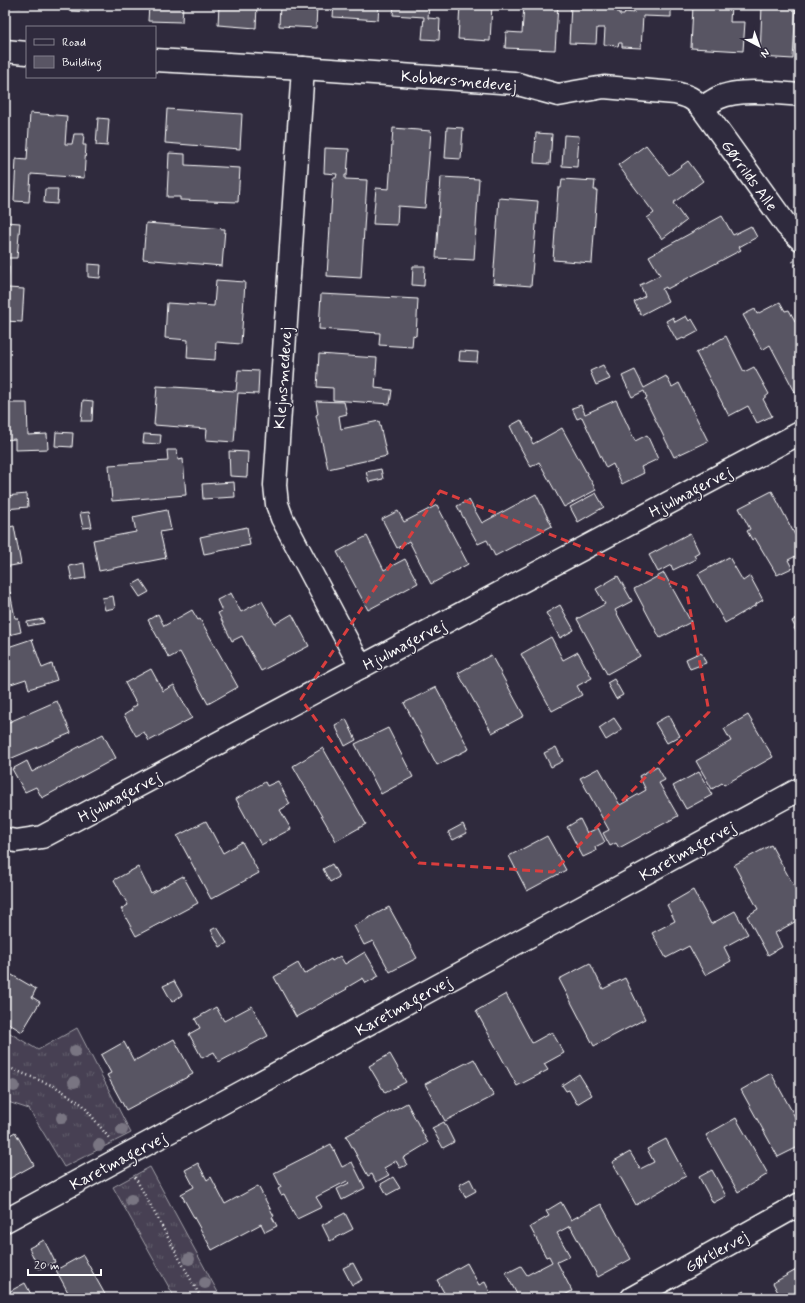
<svg xmlns="http://www.w3.org/2000/svg" width="805" height="1303" viewBox="0 0 805 1303" font-family="Mynerve,sans-serif">
<style>
.grass{fill:url(#grass-tufts);stroke:#a2a0a8}
.building{fill:#595564;stroke:#fff}
.lines{fill:none;stroke-linecap:round;stroke-linejoin:round}
.street-casing{stroke:#fff;stroke-width:25}
.path{stroke:#fff;stroke-width:2.5;stroke-dasharray:1 3;stroke-linecap:butt}
.street{stroke:#2f2a3d;stroke-width:22}
.tree{fill:#797582}
.marked{fill:none;stroke:#da3e3e;stroke-width:3;stroke-dasharray:8 5;stroke-linejoin:round}
.labels{text-anchor:middle;stroke-width:3;stroke-linejoin:round;paint-order:stroke}
.street-label{font-size:16px;fill:#fff;stroke:#2f2a3d}
</style>
<defs>
<pattern id="grass-tufts" width="24" height="20" patternUnits="userSpaceOnUse"><rect width="24" height="20" fill="#464152"/><path d="M3 7l-1-3M5 7V3M7 7l1-3M15 17l-1-3M17 17v-4M19 17l1-3" fill="none" stroke="#625e6c"/></pattern>
</defs>
<rect width="100%" height="100%" fill="#2f2a3d"/>
<filter id="ink" filterUnits="userSpaceOnUse"><feTurbulence type="fractalNoise" baseFrequency=".025" numOctaves="2"/><feDisplacementMap in="SourceGraphic" scale="8" xChannelSelector="R" yChannelSelector="G"/><feConvolveMatrix kernelMatrix="1 2 1 2 8 2 1 2 1" color-interpolation-filters="sRGB"/></filter>
<g filter="url(#ink)">
<!-- grass -->
<g class="grass">
<path d="M77 1028 131 1133 64 1167 29 1109 5 1101V1030L38 1050Z"/>
<path d="M150 1167 221 1298H175L113 1187Z"/>
</g>
<!-- building -->
<g class="building">
<path d="M5 5H21V7L5 6Z"/>
<path d="M70 5H88V12L69 11Z"/>
<path d="M149 5H183L182 22 148 21Z"/>
<path d="M219 5H257L256 28 218 25Z"/>
<path d="M280 5H317L316 28 279 26Z"/>
<path d="M334 5H379L378 20 333 17Z"/>
<path d="M394 5H429L428 18 440 19 439 40 422 39 424 17 393 15Z"/>
<path d="M460 5H492L490 41 458 39Z"/>
<path d="M524 5H558L555 50 505 48 506 32 522 33Z"/>
<path d="M571 5H618V13H620V15H624L625 12 634 13V5H671V17L643 16 641 48 622 47V43H619L618 46 604 45 605 28H597L596 44 569 43Z"/>
<path d="M693 5H731L730 22H745L743 51 691 48Z"/>
<path d="M762 5H796L793 59 760 57Z"/>
<path d="M167 109 242 114 240 149 165 143Z"/>
<path d="M30 113 67 116 65 144H72L74 134H84L83 145H86L84 178 31 174 29 202 14 201 16 159 27 160Z"/>
<path d="M98 118 109 119 107 146 96 145Z"/>
<path d="M447 127 463 128 461 159 445 158Z"/>
<path d="M393 128 431 131 425 208 398 206 397 225 373 224 376 188 389 189Z"/>
<path d="M536 133 552 134 550 164 534 163Z"/>
<path d="M564 135 579 136 577 167 562 166Z"/>
<path d="M646 145 669 175 688 161 703 181 673 203 686 221 662 239 647 218 654 213 618 165Z"/>
<path d="M325 148 349 149 347 175H345V179L367 180 361 278 327 276 333 178H336L337 174 324 173Z"/>
<path d="M5 153H9L7 192 5 193Z"/>
<path d="M169 153 185 154V165L240 168 238 202 180 200V197H167Z"/>
<path d="M441 177 479 179 474 260 436 258Z"/>
<path d="M562 179 595 181 594 190H597L592 263 553 260 558 188H561Z"/>
<path d="M45 189H58L57 204 44 203Z"/>
<path d="M499 198 538 201 531 286 493 283Z"/>
<path d="M722 216 733 235 751 226 757 237 739 247 741 250 667 289 666 287 662 289 668 301 641 315 634 302 645 296 640 285 660 275 649 256Z"/>
<path d="M5 222 20 223 17 258H5Z"/>
<path d="M146 223 225 229 222 266 143 259Z"/>
<path d="M88 264 101 265 100 278 88 277Z"/>
<path d="M5 266H9L8 288 24 289 22 322 5 321Z"/>
<path d="M413 266H425L424 286 412 285Z"/>
<path d="M216 280 245 282 241 344 216 342 215 360 187 358 188 340 165 338 167 303 214 306Z"/>
<path d="M321 294 418 299 416 336 413 335 412 347 379 345 380 333 319 329Z"/>
<path d="M780 302 785 311 789 310 800 330V390L795 392 770 345 762 350 743 315 755 309 757 314Z"/>
<path d="M686 316 689 321 692 319 699 331 684 339 683 338 677 341 666 321 673 317 675 322Z"/>
<path d="M726 336 744 372 754 367 769 394 763 399 772 416 757 423 748 406 729 416 696 353Z"/>
<path d="M460 351 478 352 477 362 459 361Z"/>
<path d="M319 354 377 358 375 388 392 390 390 404 333 400V388L317 387Z"/>
<path d="M603 365 610 379 596 385 590 371Z"/>
<path d="M238 370 259 371 258 394 238 393 234 442 206 440 207 429 154 425 157 386 236 391Z"/>
<path d="M635 370 644 388 666 376 672 387 679 383 708 441 674 457 645 399 647 398 644 391 632 397 622 376Z"/>
<path d="M83 400 93 401 92 421H81Z"/>
<path d="M616 400 635 441 647 435 658 459 641 467 644 473 622 484 613 464 606 468 582 417 577 419 572 408 581 405 585 414Z"/>
<path d="M316 401 344 402 347 414 339 416 341 429 379 421 387 456 328 469 316 415 318 414Z"/>
<path d="M5 403H27L28 435 47 434 48 449 15 450V439L5 440Z"/>
<path d="M521 420 532 439 531 440 533 444 562 428 596 490 564 507 539 462 531 467 519 445 510 426Z"/>
<path d="M56 432 73 433 72 447 55 446Z"/>
<path d="M144 434 161 435 160 444 143 443Z"/>
<path d="M167 450H177L178 460 183 459 186 495 112 501 109 465 168 461Z"/>
<path d="M229 451 248 452 247 477 230 476Z"/>
<path d="M381 469 383 479 369 482 366 472Z"/>
<path d="M800 475V490L794 478Z"/>
<path d="M234 482 235 497 203 499 202 484Z"/>
<path d="M772 491 795 535 800 533V554L788 560 792 568 777 575 755 538 752 540 747 531 750 529 739 508Z"/>
<path d="M596 493 604 507 578 522 570 507Z"/>
<path d="M27 494 28 507 5 509V496Z"/>
<path d="M536 494 552 526 495 556 487 540 478 544 457 506 469 500 482 523Z"/>
<path d="M437 505 468 564 431 584 409 541 397 548 382 519 398 511 404 522Z"/>
<path d="M167 510 171 530 160 532 166 558 99 571 93 540 136 532 133 517Z"/>
<path d="M89 512 92 527 83 528 80 513Z"/>
<path d="M14 526 21 564 5 567V528Z"/>
<path d="M247 527 250 545 204 554 200 537Z"/>
<path d="M690 533 699 552 694 555 696 559 673 570 671 565 658 572 649 555Z"/>
<path d="M367 536 384 570 405 559 418 583 368 610 337 552Z"/>
<path d="M729 557 743 581 750 576 763 600 756 604V605L725 623 698 574Z"/>
<path d="M84 563 86 578 72 580 69 566Z"/>
<path d="M664 573 691 622 660 638 634 589Z"/>
<path d="M618 576 632 601 615 610 640 656 607 674 577 619 605 604 596 589Z"/>
<path d="M141 580 149 592 140 597 132 585Z"/>
<path d="M10 592 15 618H18L21 632 5 636V593Z"/>
<path d="M231 593 241 612 262 601 275 624 292 614 309 646 261 671 242 636 232 641 218 613 222 611 217 600Z"/>
<path d="M113 596 115 608 105 610 102 598Z"/>
<path d="M560 605 574 630 560 638 546 613Z"/>
<path d="M192 610 198 620 200 619 238 687 208 704 180 652 169 658 148 620 158 614 164 626Z"/>
<path d="M797 618 800 622V638L794 628 795 627 792 621Z"/>
<path d="M43 619 44 623 28 626 27 622Z"/>
<path d="M551 637 563 660 578 652 592 678 577 686 582 695 552 711 521 654Z"/>
<path d="M32 639 42 668 52 664 57 680 29 689 26 679 5 686V648Z"/>
<path d="M701 652 706 663 690 669 686 659Z"/>
<path d="M491 655 524 716 492 733 458 673Z"/>
<path d="M151 669 163 691 174 685 192 718 149 741 144 732 136 736 124 715 132 710 131 708 137 705 125 683Z"/>
<path d="M614 679 623 695 616 699 607 683Z"/>
<path d="M436 687 469 749 437 765 404 703Z"/>
<path d="M57 701 71 733 5 761V719L7 723Z"/>
<path d="M669 715 680 736 667 743 655 723Z"/>
<path d="M748 715 773 757 724 785 722 783 712 789 696 761 731 741 724 729Z"/>
<path d="M614 718 622 730 606 740 599 728Z"/>
<path d="M346 719 356 740 345 746 335 725Z"/>
<path d="M388 728 413 777 381 794 355 744Z"/>
<path d="M103 734 116 758 42 798 36 787 25 792 12 769 27 761 32 772Z"/>
<path d="M556 747 563 761 551 767 544 753Z"/>
<path d="M323 748 366 824 336 841 293 766Z"/>
<path d="M657 766 665 780 659 783 678 816 619 848 616 843 610 846 603 833 609 830 580 778 599 768 620 805 646 790 639 776Z"/>
<path d="M699 772 712 795 686 809 673 786Z"/>
<path d="M278 781 290 804 280 810 291 829 261 845 236 799 265 782 267 786Z"/>
<path d="M580 819 587 833 598 828 605 842 595 847 596 851 583 857 567 827Z"/>
<path d="M206 821 223 853 242 842 259 873 211 899 177 836Z"/>
<path d="M463 824 467 833 453 840 448 832Z"/>
<path d="M547 836 566 870 527 891 509 856Z"/>
<path d="M771 845 800 897V919L775 933 782 947 768 955 747 916 758 909 734 865Z"/>
<path d="M332 864 339 877 330 882 323 869Z"/>
<path d="M138 867 151 893 183 876 198 903 136 936 121 909 128 905 114 880Z"/>
<path d="M693 890 711 924 735 911 748 934 724 947 731 961 705 975 689 946 666 958 652 933 675 921 667 905Z"/>
<path d="M389 907 417 958 390 972 373 941 364 945 354 926Z"/>
<path d="M217 927 227 943 220 947 211 930Z"/>
<path d="M365 952 379 976 366 983 363 978 346 988 347 989 296 1017 274 977 298 963 304 974 331 959 332 961 340 956 345 964Z"/>
<path d="M590 963 603 989 625 978 645 1019 594 1046 559 979Z"/>
<path d="M5 971 36 989 32 997 40 1002 22 1032 5 1021Z"/>
<path d="M174 981 182 995 172 1002 163 986Z"/>
<path d="M506 994 532 1043 552 1032 564 1053 544 1064 548 1070 517 1086 476 1011Z"/>
<path d="M252 1006 268 1036 219 1062 214 1052 202 1058 189 1034 200 1028 195 1019 216 1007 224 1021Z"/>
<path d="M174 1039 193 1074 126 1110 107 1075 111 1073 101 1055 124 1042 134 1061Z"/>
<path d="M390 1054 406 1082 385 1093 369 1066Z"/>
<path d="M474 1059 494 1096 445 1121 425 1084Z"/>
<path d="M771 1073 800 1126V1146L778 1157 741 1090Z"/>
<path d="M579 1074 592 1095 577 1104 569 1090 566 1091 562 1085Z"/>
<path d="M407 1103 428 1143 403 1158 407 1165 400 1168 396 1161 384 1168 389 1175 376 1182 372 1174 368 1176 346 1136Z"/>
<path d="M736 1118 768 1174 738 1192 706 1135Z"/>
<path d="M444 1122 454 1142 443 1148 432 1128Z"/>
<path d="M15 1132 34 1165 5 1181V1138Z"/>
<path d="M666 1139 686 1176 636 1205 612 1162 630 1152 640 1169 654 1162 647 1149Z"/>
<path d="M331 1144 342 1167 352 1162 365 1188 342 1200 337 1189 349 1183 347 1181 316 1197 322 1207 297 1219 284 1194 281 1195 278 1189 281 1187 274 1173Z"/>
<path d="M198 1163 207 1180 211 1177 225 1204 258 1186 274 1216 272 1217 277 1226 265 1232 261 1224 212 1250 181 1194 194 1187 185 1170Z"/>
<path d="M712 1170 726 1196 713 1203 699 1177Z"/>
<path d="M393 1177 400 1188 387 1195 381 1184Z"/>
<path d="M470 1179 476 1191 465 1197 459 1185Z"/>
<path d="M561 1202 571 1220 601 1204 631 1259 598 1277 570 1226 557 1233 570 1256 557 1262 572 1291 559 1298H519L505 1272 508 1270 509 1272 521 1266 527 1275 552 1262 549 1256 546 1257 530 1227 549 1216 546 1211Z"/>
<path d="M345 1213 353 1229 330 1241 322 1225Z"/>
<path d="M44 1240 55 1262 39 1269 29 1248Z"/>
<path d="M83 1255 107 1298H71L56 1270Z"/>
<path d="M353 1263 362 1280 352 1285 343 1268Z"/>
<path d="M467 1263 479 1285 485 1282 493 1298H447L437 1280Z"/>
<path d="M798 1269 800 1272V1298H781L773 1283Z"/>
<path d="M25 1283 33 1298H5V1294Z"/>
<path d="M744 1291 748 1298H730Z"/>
</g>
<g class="lines">
<defs>
<g id="street">
<path d="M5 51 27 53"/>
<path d="M155 60 303 68 514 83 558 95 604 87 675 93C688 96 693 98 702 108L787 226 800 239"/>
<path d="M303 68 275 485 277 504 282 518 361 667"/>
<path d="M702 108C707 105 712 101 718 98 738 88 778 93 800 95"/>
<path d="M5 839 16 841 42 837 800 433"/>
<path d="M5 1221 800 789"/>
<path d="M632 1298 800 1204"/>
</g>
</defs>
<!-- street casing -->
<use href="#street" class="street-casing"/>
<!-- path -->
<g class="path">
<path d="M793 261 800 271"/>
<path d="M5 1066 56 1087 83 1105 109 1138"/>
<path d="M135 1177 201 1298"/>
</g>
<!-- street -->
<use href="#street" class="street"/>
</g>
<!-- trees -->
<g class="tree">
<circle cx="75" cy="1051" r="6"/>
<circle cx="74" cy="1082" r="6"/>
<circle cx="14" cy="1086" r="6"/>
<circle cx="62" cy="1118" r="6"/>
<circle cx="122" cy="1130" r="6"/>
<circle cx="99" cy="1145" r="6"/>
<circle cx="131" cy="1200" r="6"/>
<circle cx="189" cy="1259" r="6"/>
<circle cx="205" cy="1283" r="6"/>
</g>
</g>
<!-- marked area -->
<path class="marked" d="M440 491 686 588 709 712 553 872 419 863 301 699Z"/>
<g class="labels">
<!-- street labels -->
<g class="street-label">
<text transform="translate(459 80) rotate(5)" y="6">Kobbersmedevej</text>
<text transform="translate(750 175) rotate(54)" y="6">Gørrilds Alle</text>
<text transform="translate(282 378) rotate(-86)" y="6">Klejnsmedevej</text>
<text transform="translate(690 491) rotate(-28)" y="6">Hjulmagervej</text>
<text transform="translate(404 644) rotate(-28)" y="6">Hjulmagervej</text>
<text transform="translate(119 796) rotate(-28)" y="6">Hjulmagervej</text>
<text transform="translate(687 850) rotate(-29)" y="6">Karetmagervej</text>
<text transform="translate(403 1005) rotate(-29)" y="6">Karetmagervej</text>
<text transform="translate(118 1160) rotate(-28)" y="6">Karetmagervej</text>
<text transform="translate(716 1251) rotate(-29)" y="6">Gørtlervej</text>
</g>
</g>
<!-- margin -->
<rect width="805" height="1303" fill="none" stroke="#2f2a3d" stroke-width="20"/>
<rect x="10" y="10" width="785" height="1283" fill="none" stroke="#fff" stroke-width="1.5" filter="url(#ink)"/>
<!-- legend -->
<rect x="26" y="26" width="130" height="52" fill="#2f2a3d" stroke="#827f8b"/>
<rect x="34" y="39" width="20" height="6" fill="#2f2a3d" stroke="#827f8b"/>
<text x="62" y="46" font-size="12" fill="#ffffff">Road</text>
<rect x="34" y="56" width="20" height="12" fill="#595564" stroke="#827f8b"/>
<text x="62" y="66" font-size="12" fill="#ffffff">Building</text>
<!-- north arrow -->
<g transform="translate(759 46) rotate(139)" stroke="#2f2a3d" stroke-width="3" paint-order="stroke">
<path d="M0-3L7 15L0 10L-7 15Z" fill="#ffffff"/>
<text y="-6" font-size="11" font-weight="bold" text-anchor="middle" fill="#ffffff">N</text>
</g>
<!-- scale -->
<path d="M28 1269v6h73v-6" fill="none" stroke="#ffffff" stroke-width="2"/>
<text x="34" y="1269" font-size="12" fill="#ffffff" stroke="#2f2a3d" stroke-width="3" paint-order="stroke">20 m</text>
</svg>
